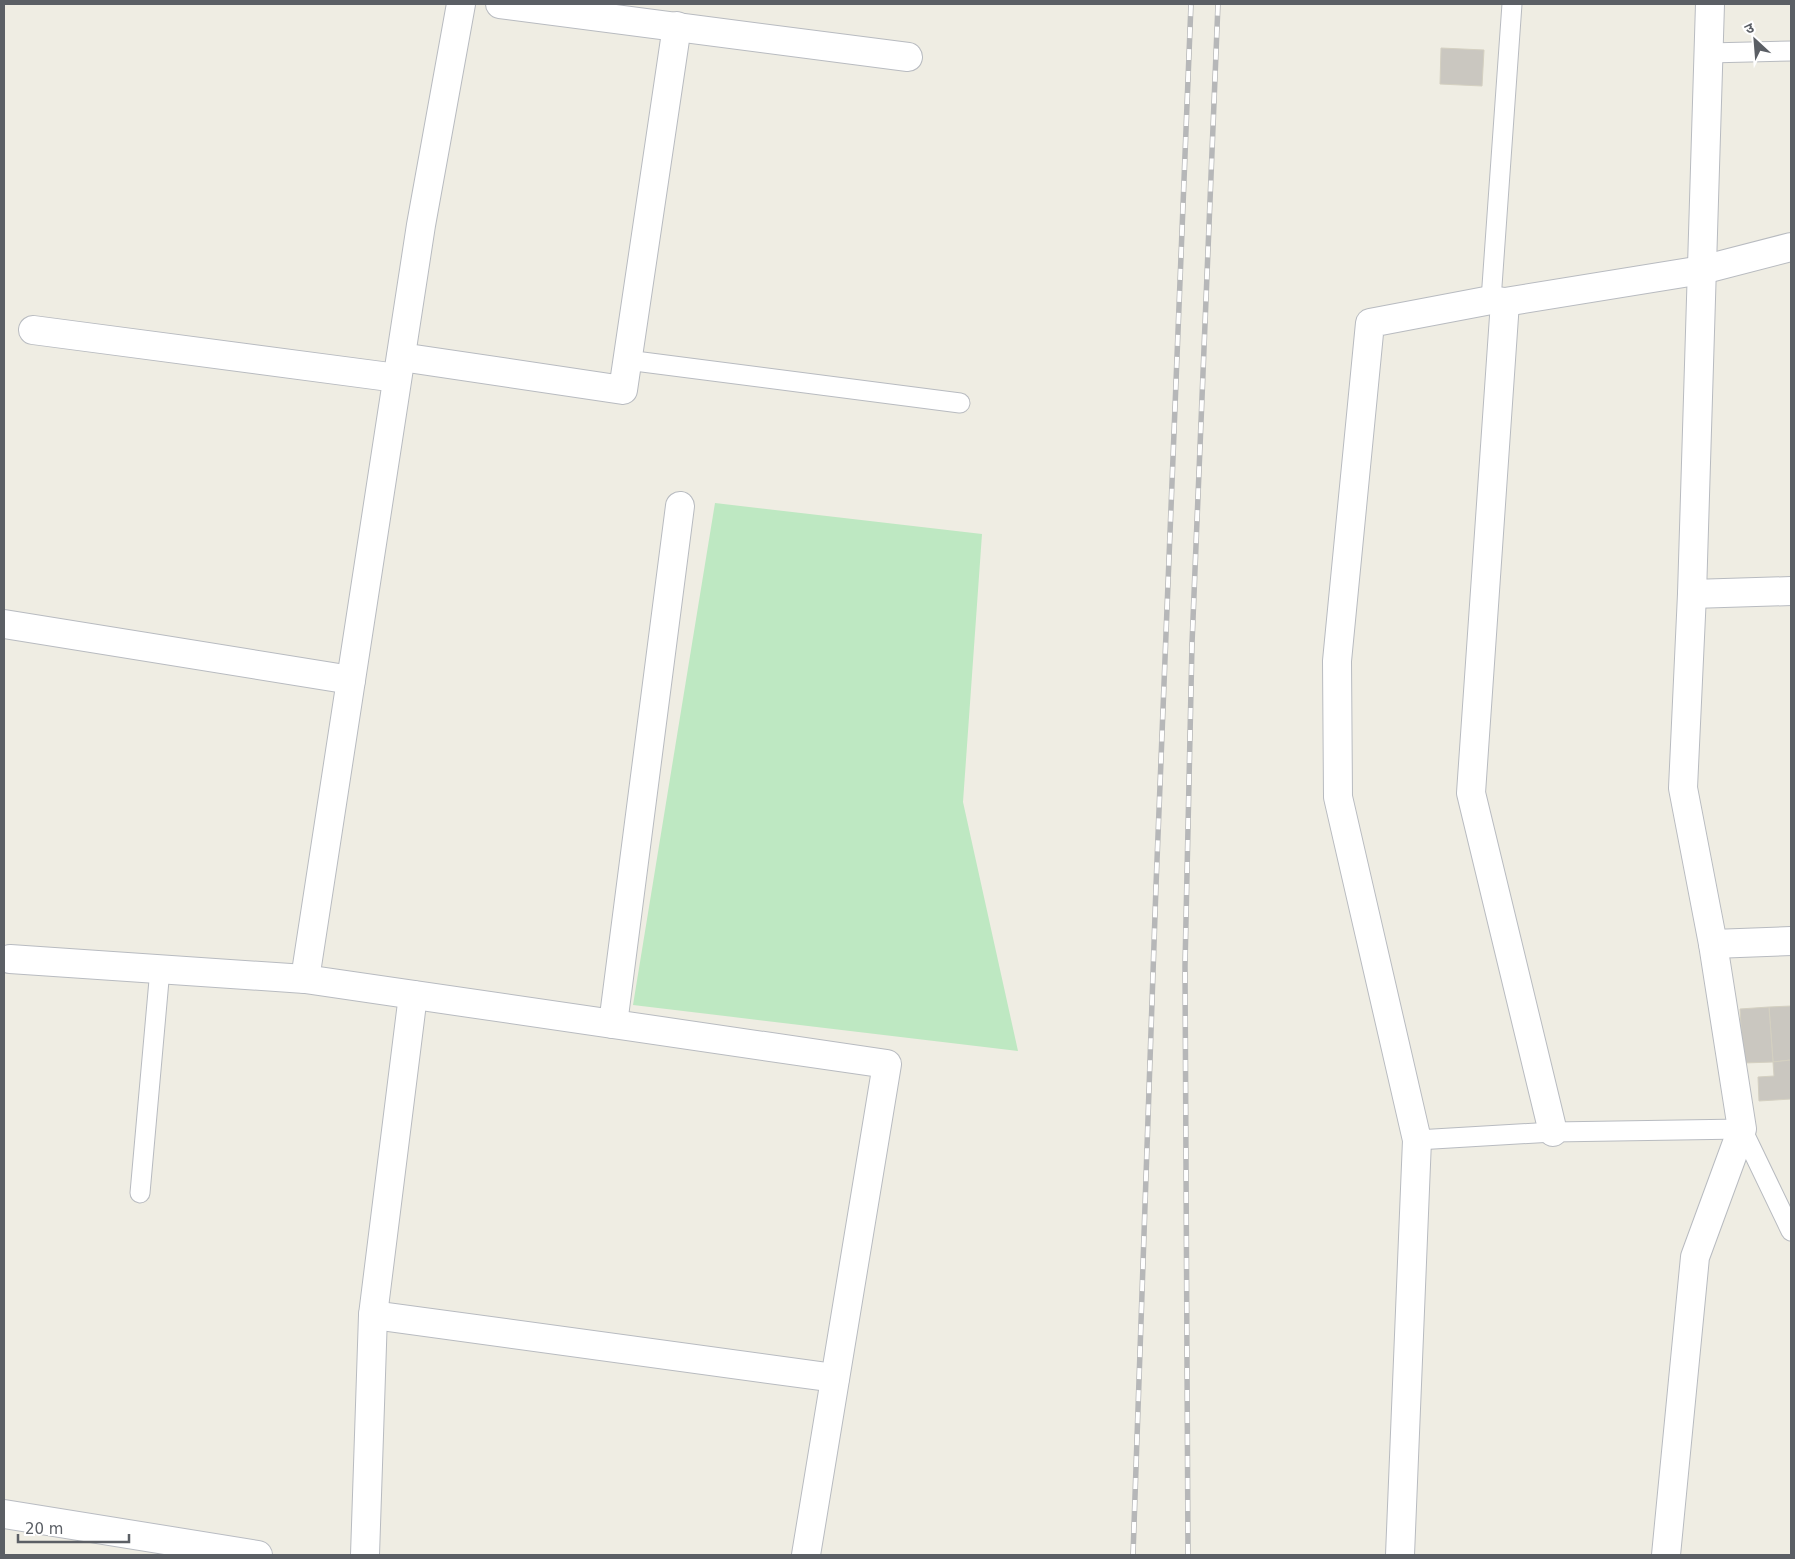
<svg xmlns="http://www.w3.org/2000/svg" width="1795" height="1559" viewBox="0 0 1795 1559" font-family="'DejaVu Sans','Noto Sans Devanagari',sans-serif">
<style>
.green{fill:#bee8c2}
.building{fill:#cac7c0;stroke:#d4d0c1}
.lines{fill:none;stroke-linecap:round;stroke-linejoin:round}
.lane-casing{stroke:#b8bbc0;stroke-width:21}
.street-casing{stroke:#b8bbc0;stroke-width:30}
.secondary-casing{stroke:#b9bcc2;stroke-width:30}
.lane{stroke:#fff;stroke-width:19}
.street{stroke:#fff;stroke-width:28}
.secondary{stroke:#fff;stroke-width:28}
.rail-casing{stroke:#b6b7b8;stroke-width:5.5}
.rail{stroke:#fff;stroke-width:4;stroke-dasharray:11;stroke-linecap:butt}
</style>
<rect width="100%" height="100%" fill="#efede3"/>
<!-- green -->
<path class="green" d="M715 503 982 534 963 802 1018 1051 633 1005Z"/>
<!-- building -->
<g class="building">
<path d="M1441 48 1484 50 1482 86 1440 84Z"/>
<path d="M1791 1006V1060L1773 1062 1769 1007Z"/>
<path d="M1769 1007 1773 1062 1743 1063 1740 1009Z"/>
<path d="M1791 1060V1099L1759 1101 1758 1077 1774 1076 1773 1062Z"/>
</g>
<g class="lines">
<defs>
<g id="lane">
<path d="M1709 53 1791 51"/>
<path d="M1491 300 1512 4"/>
<path d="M627 360 960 403"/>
<path d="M1417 1140 1553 1132 1742 1129 1791 1231"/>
<path d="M140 1193 160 969"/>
</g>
<g id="street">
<path d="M500 4 908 57"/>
<path d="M1505 302 1471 793 1553 1132"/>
<path d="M33 330 397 378"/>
<path d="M401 357 623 390 677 26"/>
<path d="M1692 594 1791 591"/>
<path d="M4 624 351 680"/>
<path d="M1713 944 1791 941"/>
<path d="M10 959 305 979 887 1064 806 1555"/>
<path d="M305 979 421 225 461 4"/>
<path d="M613 1024 680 506"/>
<path d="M373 1315 835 1378"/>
<path d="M365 1555 373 1315 413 995"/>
<path d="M1400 1555 1417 1140 1338 797 1337 661 1370 323 1491 300 1505 302 1702 270 1791 247"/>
<path d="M1666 1555 1695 1257 1742 1129 1713 944 1683 788 1692 594 1710 4"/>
</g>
<path id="secondary" d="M4 1514 258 1555"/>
</defs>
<!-- lane casing -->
<use href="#lane" class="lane-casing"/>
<!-- street casing -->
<use href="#street" class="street-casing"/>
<!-- secondary casing -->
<use href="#secondary" class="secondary-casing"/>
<!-- lane -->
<use href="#lane" class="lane"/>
<!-- street -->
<use href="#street" class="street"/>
<!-- secondary -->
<use href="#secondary" class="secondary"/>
<defs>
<g id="rail">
<path d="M1133 1555 1156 886 1191 4"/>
<path d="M1188 1555 1185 966 1192 644 1218 4"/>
</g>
</defs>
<!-- rail casing -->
<use href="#rail" class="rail-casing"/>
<!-- rail -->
<use href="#rail" class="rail"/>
</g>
<!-- border -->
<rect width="1795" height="1559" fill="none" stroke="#5b5f65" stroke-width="10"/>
<!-- north arrow -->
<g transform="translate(1755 40) rotate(334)" stroke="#ffffff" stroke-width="4" paint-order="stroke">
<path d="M0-4L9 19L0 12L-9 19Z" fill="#5b5f65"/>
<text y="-8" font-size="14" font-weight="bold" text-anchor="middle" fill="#5b5f65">उ</text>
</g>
<!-- scale -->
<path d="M18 1534v8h111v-8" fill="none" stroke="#5b5f65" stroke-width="2.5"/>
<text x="25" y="1534" font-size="15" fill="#5b5f65" stroke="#ffffff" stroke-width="4" paint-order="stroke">20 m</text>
</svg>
